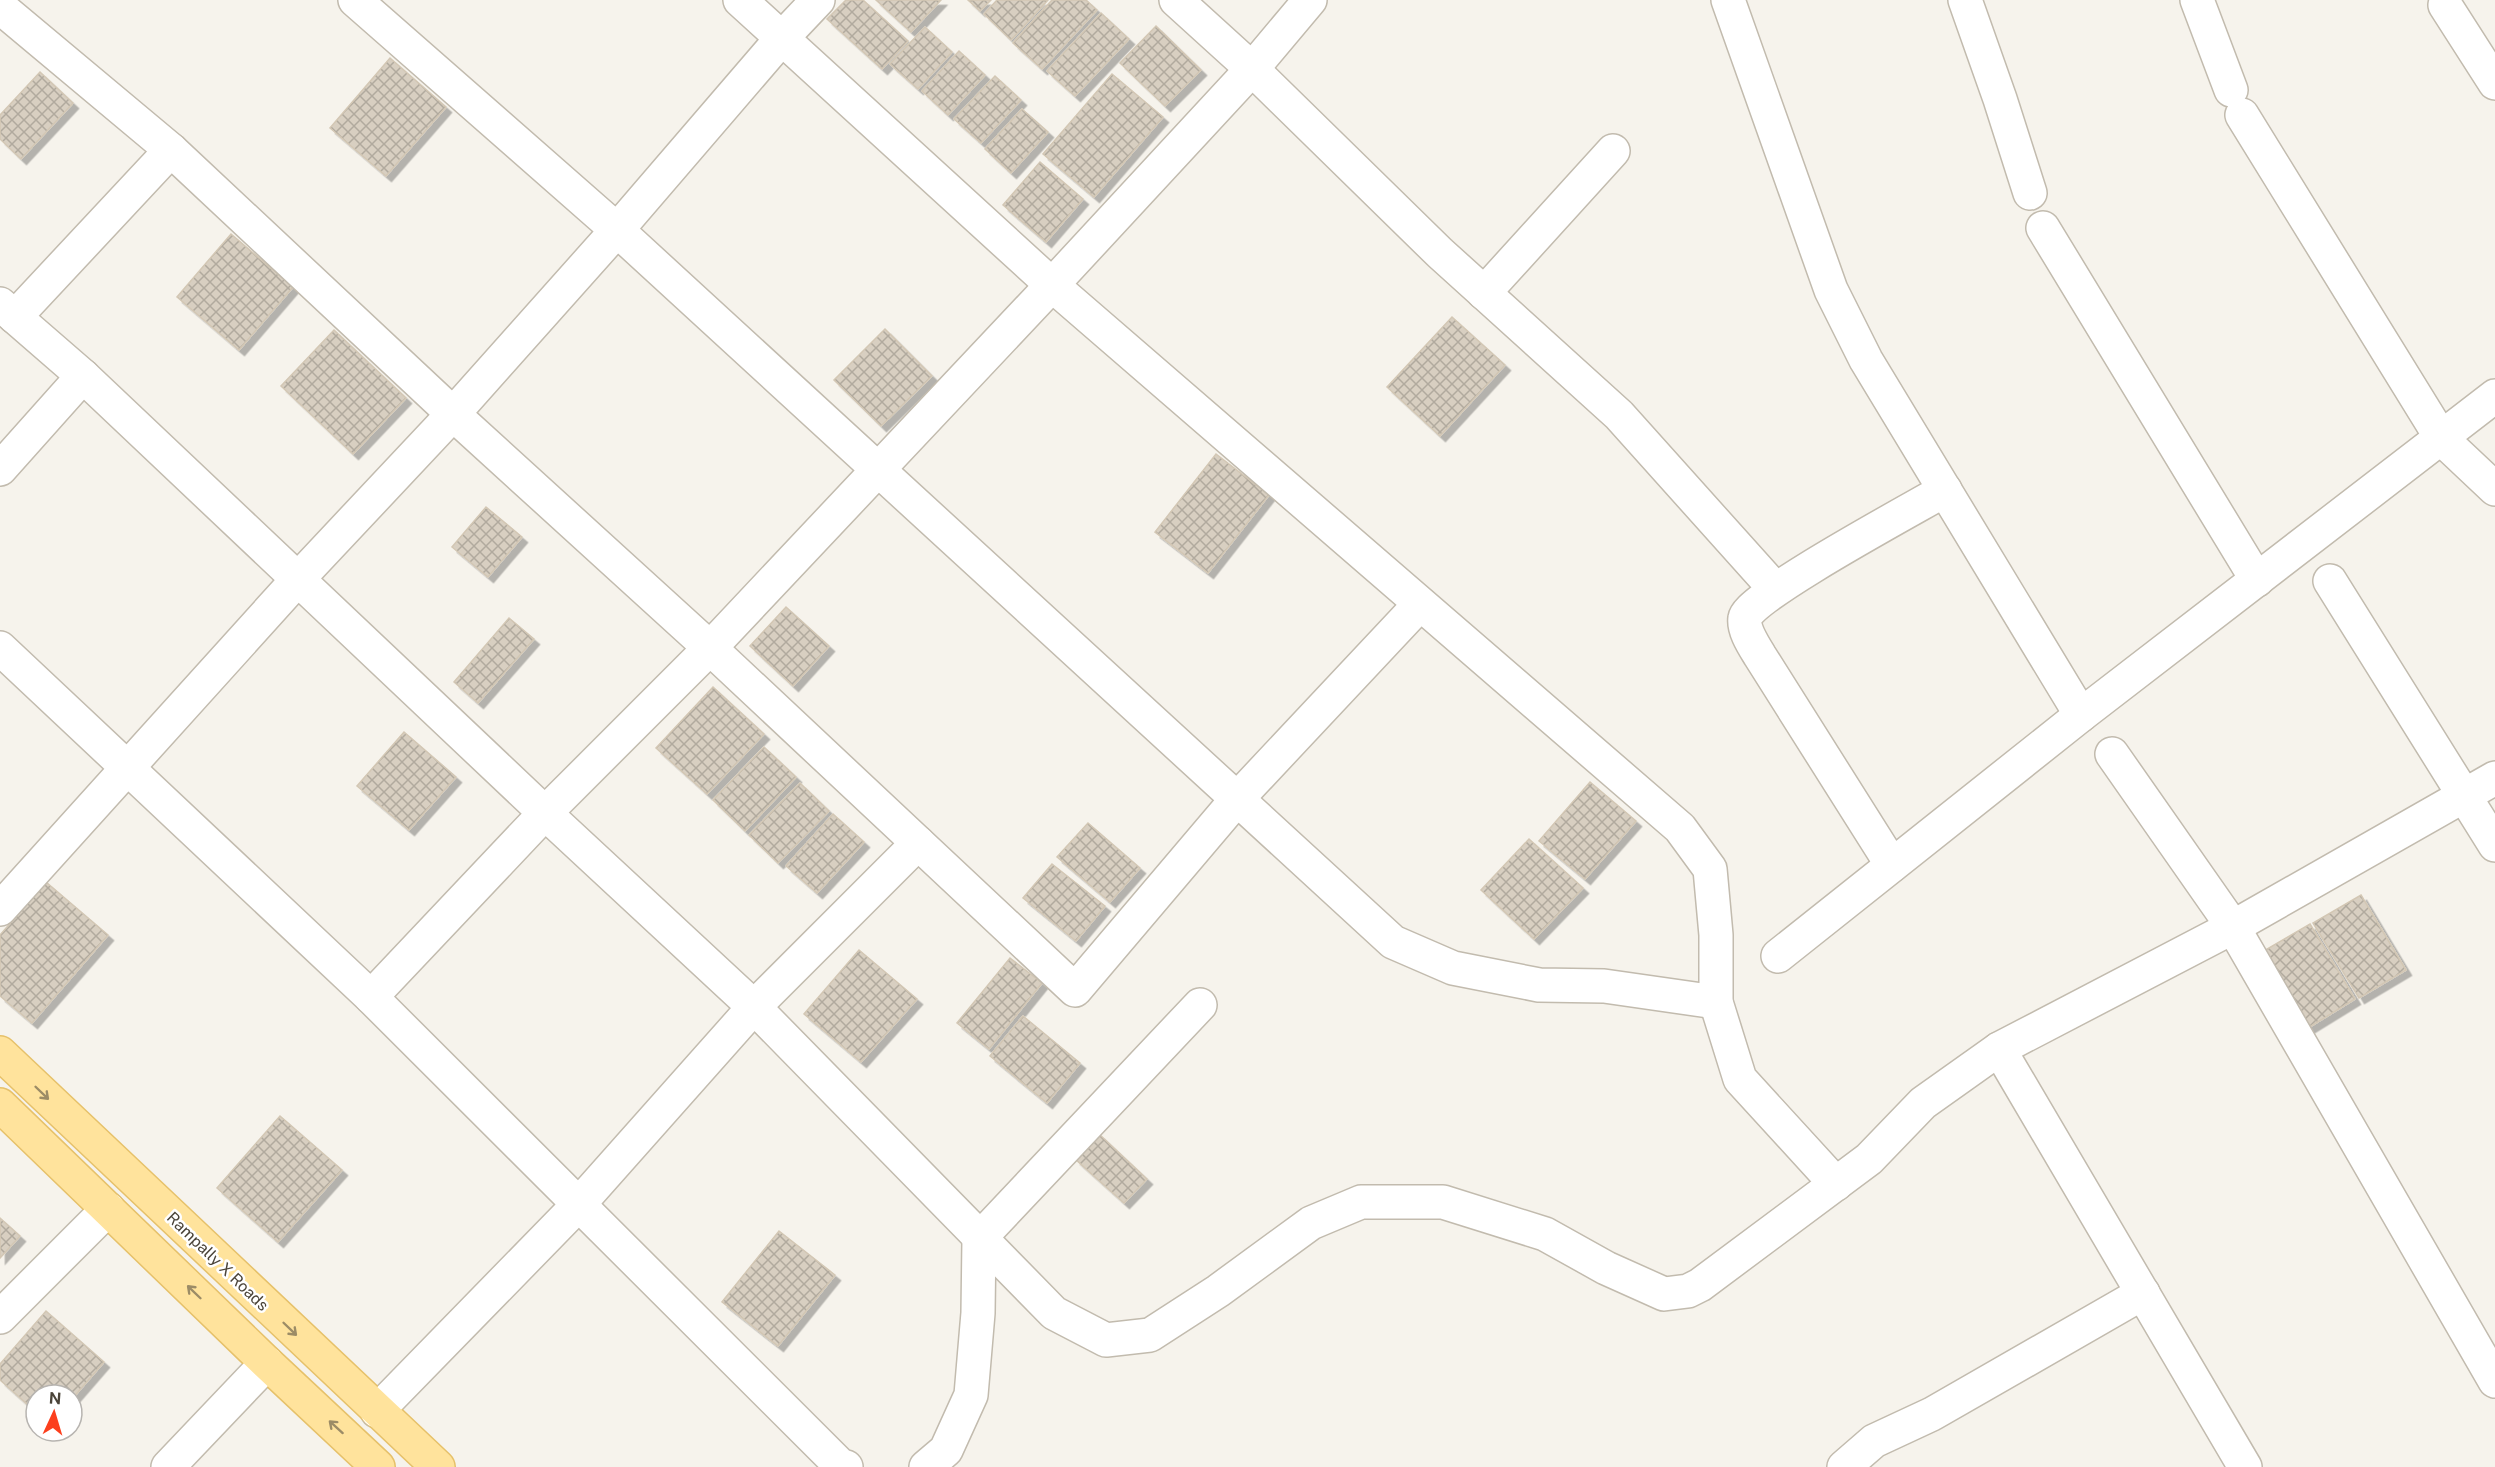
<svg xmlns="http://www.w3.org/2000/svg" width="2495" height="1467" viewBox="0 0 2495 1467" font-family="'Public Sans',sans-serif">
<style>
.building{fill:url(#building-cross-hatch);stroke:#d3c7b4;stroke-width:1.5;filter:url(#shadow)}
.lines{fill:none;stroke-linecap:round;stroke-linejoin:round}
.minor-casing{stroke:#c2bbae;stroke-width:36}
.major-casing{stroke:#e6c16a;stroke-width:36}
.minor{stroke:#fff;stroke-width:33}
.major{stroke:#ffe39c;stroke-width:33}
.oneway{stroke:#9c8c66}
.labels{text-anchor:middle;stroke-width:5;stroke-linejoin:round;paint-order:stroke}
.street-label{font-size:16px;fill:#4b4439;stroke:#fff}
</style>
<defs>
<pattern id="building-cross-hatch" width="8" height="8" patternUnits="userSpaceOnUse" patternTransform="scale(1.5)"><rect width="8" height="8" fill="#d8cfc1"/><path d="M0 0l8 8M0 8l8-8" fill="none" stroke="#b1aa9e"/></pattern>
<filter id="shadow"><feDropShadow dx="5.5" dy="5.5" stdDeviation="0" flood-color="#0004"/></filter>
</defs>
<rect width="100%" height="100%" fill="#f6f3ec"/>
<!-- building -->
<g class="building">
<path d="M846 0H863L908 41 882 69 827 19Z"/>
<path d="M876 0H941L911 32Z"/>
<path d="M968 0H991L980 11Z"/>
<path d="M997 0H1048L1011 40 984 14Z"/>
<path d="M1052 0H1086L1097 10 1042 69 1013 43Z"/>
<path d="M1101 13 1129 39 1075 96 1047 71Z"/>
<path d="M1156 26 1201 70 1165 106 1120 63Z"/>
<path d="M925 27 952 52 918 89 890 64Z"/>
<path d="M959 51 985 75 948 115 922 91Z"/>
<path d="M390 58 446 107 386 176 330 128Z"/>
<path d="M40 72 73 103 21 159 0 139V115Z"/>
<path d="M1112 74 1163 117 1094 197 1043 154Z"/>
<path d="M995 76 1021 100 981 143 954 119Z"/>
<path d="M1022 109 1048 132 1011 173 985 149Z"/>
<path d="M1040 162 1083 199 1046 242 1003 205Z"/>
<path d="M231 234 293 287 239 350 177 297Z"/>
<path d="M1452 317 1505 365 1440 436 1387 387Z"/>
<path d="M885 329 932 376 881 426 834 380Z"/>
<path d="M334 330 406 398 353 454 281 386Z"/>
<path d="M1216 454 1269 495 1208 573 1155 532Z"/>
<path d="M486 507 522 537 488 577 452 547Z"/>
<path d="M786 607 829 646 793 686 750 646Z"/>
<path d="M509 618 534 639 478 703 454 682Z"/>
<path d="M713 687 764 734 707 794 656 748Z"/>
<path d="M404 732 456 777 409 830 357 786Z"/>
<path d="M764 747 796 777 745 831 713 800Z"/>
<path d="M1590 782 1636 821 1585 879 1539 841Z"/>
<path d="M800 783 829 811 778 863 749 835Z"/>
<path d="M833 814 864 842 817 893 786 866Z"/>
<path d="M1088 823 1140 868 1110 902 1057 857Z"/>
<path d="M1529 839 1583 888 1534 939 1481 890Z"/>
<path d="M1052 864 1105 906 1076 941 1023 898Z"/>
<path d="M46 882 108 935 32 1023 0 996V935Z"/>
<path d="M2361 895 2406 970 2359 998 2313 923Z"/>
<path d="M2310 924 2355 999 2308 1028 2262 952Z"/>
<path d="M859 950 917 999 861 1062 804 1014Z"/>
<path d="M1010 958 1042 983 989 1049 957 1023Z"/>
<path d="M1023 1016 1080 1063 1047 1103 990 1056Z"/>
<path d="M280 1116 342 1170 278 1242 217 1188Z"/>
<path d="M1099 1134 1147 1179 1124 1203 1075 1159Z"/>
<path d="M0 1218 20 1236 0 1258Z"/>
<path d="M779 1231 835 1275 778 1346 722 1302Z"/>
<path d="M46 1311 104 1362 72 1399V1395H36V1412L0 1380V1364Z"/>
</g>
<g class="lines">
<defs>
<g id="minor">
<path d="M355 0 617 230 1393 942 1453 968 1539 985 1604 986 1716 1002"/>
<path d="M740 0 1052 285 1680 828 1710 869 1716 935V1002L1740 1079 1836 1184"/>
<path d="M1176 0 1252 69 1440 253 1619 415 1775 589"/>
<path d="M1728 0 1831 290 1866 360 2081 715"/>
<path d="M1965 0 2000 99 2030 193"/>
<path d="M2197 0 2231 90"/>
<path d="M2445 5 2495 83"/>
<path d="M0 7 171 150 453 414 710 648 1075 990 1237 799 1420 604"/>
<path d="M2242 115 2442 439 2495 489"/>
<path d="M2043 228 2257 580"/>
<path d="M1484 293 1613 151"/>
<path d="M0 304 83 376 545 813 754 1007 1054 1313 1106 1340 1150 1335 1218 1291 1311 1223 1361 1202H1443L1545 1234 1606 1268 1664 1294 1688 1291 1700 1285 1869 1159 1923 1103 1999 1049 2233 927 2495 778"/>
<path d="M15 317 171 150"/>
<path d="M0 469 83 376"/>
<path d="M2330 581 2495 845"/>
<path d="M0 648 371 997 841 1466 846 1467"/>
<path d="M2112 754 2233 927 2495 1381"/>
<path d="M1892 865 1760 656C1754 646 1743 630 1745 618 1748 597 1918 506 1945 490"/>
<path d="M0 909 298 579 453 414 617 230 782 38 818 0"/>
<path d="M1778 956 2081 715 2495 396"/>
<path d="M371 997 545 813 710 648 1052 285 1252 69 1310 0"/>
<path d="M1999 1049 2245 1467"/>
<path d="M0 1317 108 1209"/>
<path d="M377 1411 579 1204 754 1007 918 843"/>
<path d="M168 1467 267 1363"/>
<path d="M926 1467 946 1450 971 1395 978 1313 979 1239 1200 1005"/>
<path d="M1844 1467 1874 1441 1932 1414 2143 1293"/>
</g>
<g id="major">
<path d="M0 1053 438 1467"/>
<path d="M0 1105 267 1363 378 1467"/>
</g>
</defs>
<!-- minor casing -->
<use href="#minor" class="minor-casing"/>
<!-- major casing -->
<use href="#major" class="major-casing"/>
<!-- minor -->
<use href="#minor" class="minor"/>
<!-- major -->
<use href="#major" class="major"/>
</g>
<!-- one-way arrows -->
<defs><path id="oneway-shaft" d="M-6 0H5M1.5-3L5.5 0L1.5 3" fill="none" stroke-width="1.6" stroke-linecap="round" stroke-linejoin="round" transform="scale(1.5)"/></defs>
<g class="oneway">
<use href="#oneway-shaft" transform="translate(42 1093) rotate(44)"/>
<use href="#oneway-shaft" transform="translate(194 1292) rotate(-136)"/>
<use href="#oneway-shaft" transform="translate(290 1329) rotate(44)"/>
<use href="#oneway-shaft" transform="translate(336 1427) rotate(-138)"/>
</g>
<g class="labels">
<!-- street labels -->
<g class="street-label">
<text transform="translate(218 1261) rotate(44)" y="6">Rampally X Roads</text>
</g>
</g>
<!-- north arrow -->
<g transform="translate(54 1413) rotate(4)"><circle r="28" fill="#ffffff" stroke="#b7b4b0" stroke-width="1.5"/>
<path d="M0-4.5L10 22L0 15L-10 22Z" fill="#fc3f1d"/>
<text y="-9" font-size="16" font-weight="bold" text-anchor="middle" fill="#4b4439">N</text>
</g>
</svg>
